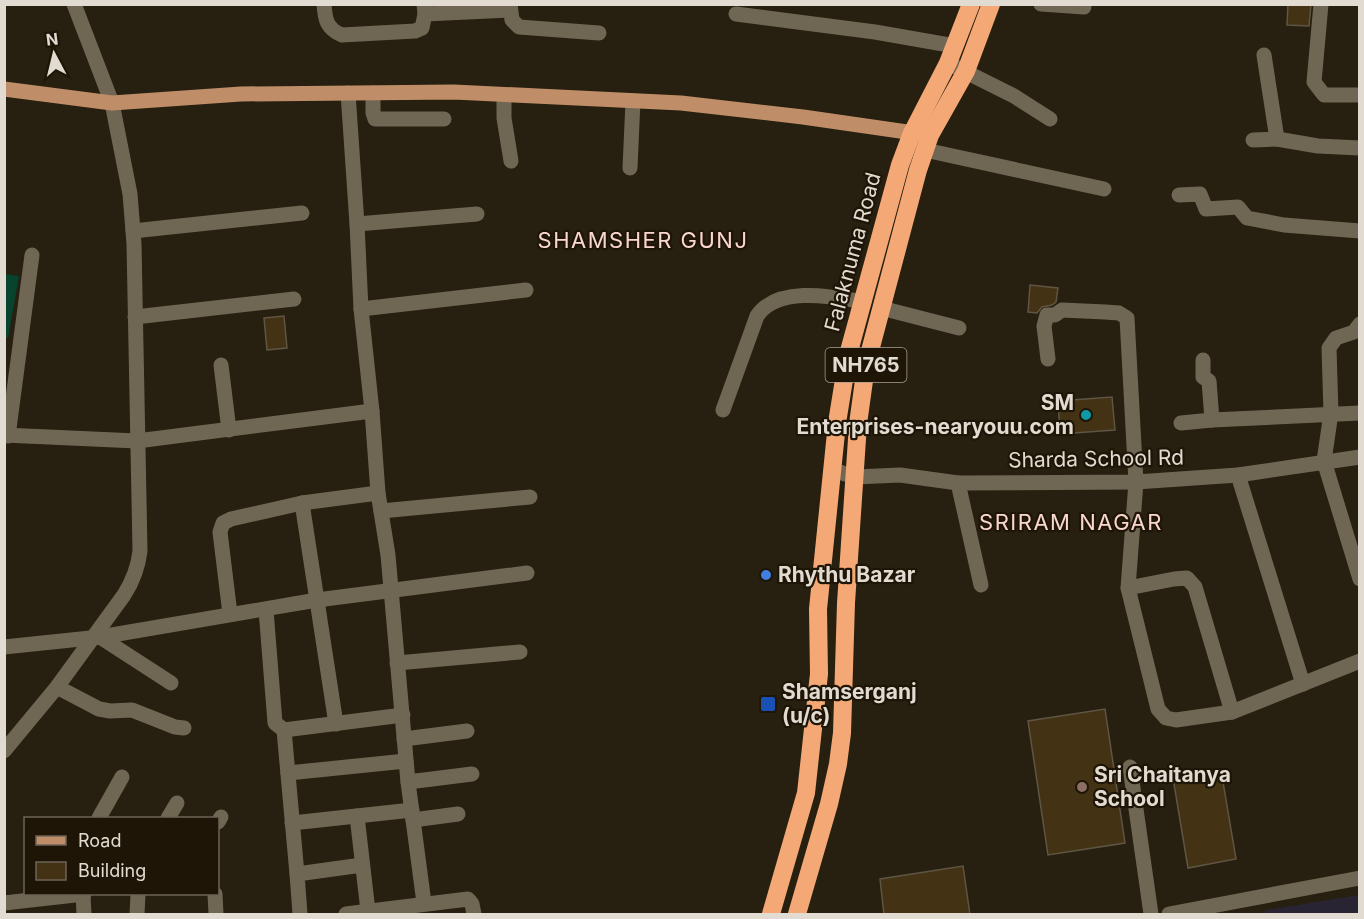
<svg xmlns="http://www.w3.org/2000/svg" width="1364" height="919" viewBox="0 0 1364 919" font-family="Inter,sans-serif">
<style>
.education{fill:#292434}
.green{fill:#08432d}
.building{fill:#433314;stroke:#5f5544;stroke-width:1.5}
.lines{fill:none;stroke-linecap:round;stroke-linejoin:round}
.minor{stroke:#706654;stroke-width:15}
.major{stroke:#bf8e68;stroke-width:15}
.highway{stroke:#f4a875;stroke-width:18}
.culture-dot{fill:#0f9aa8;stroke:#1e1506;stroke-width:2}
.shop-dot{fill:#3f7fe0;stroke:#1e1506;stroke-width:2}
.transit-dot{fill:#1a4fb4;stroke:#1e1506;stroke-width:2}
.education-dot{fill:#8d6e63;stroke:#1e1506;stroke-width:2}
.labels{text-anchor:middle;stroke-width:4.5;stroke-linejoin:round;paint-order:stroke}
.shield{fill:#1e1506;stroke:#a6a094;stroke-width:1.5}
.shield-label{font-size:20px;font-weight:bold;fill:#e1dbd1}
.street-label{font-size:21px;fill:#e1dbd1;stroke:#1e1506}
.poi-label{font-size:21px;font-weight:bold;fill:#e1dbd1;stroke:#1e1506;text-anchor:start}
.neighbourhood-label{font-size:22px;letter-spacing:1.5px;fill:#f9d6d0;stroke:#1e1506}
</style>
<rect width="100%" height="100%" fill="#271f0f"/>
<!-- education -->
<path class="education" d="M1359 895V914H1266L1265 910 1260 911Z"/>
<!-- green -->
<path class="green" d="M5 274 19 276 8 338H5Z"/>
<!-- building -->
<g class="building">
<path d="M1288 4H1311L1309 26 1287 25Z"/>
<path d="M1030 285 1058 288 1056 302 1052 305 1042 307 1037 313 1028 312Z"/>
<path d="M284 316 287 348 267 350 264 318Z"/>
<path d="M1112 397 1115 430 1060 434 1058 401Z"/>
<path d="M1105 709 1125 843 1048 855 1028 721Z"/>
<path d="M1221 770 1236 859 1188 868 1173 778Z"/>
<path d="M963 866 970 915H884L880 879Z"/>
</g>
<g class="lines">
<!-- minor -->
<g class="minor">
<path d="M324 4C325 20 327 29 342 35L415 31 422 28 425 14 424 4"/>
<path d="M510 4 512 20 519 27 599 33"/>
<path d="M1041 4 1084 7"/>
<path d="M1321 4 1314 82 1324 95H1360"/>
<path d="M425 14 510 10"/>
<path d="M736 14 875 32 955 46"/>
<path d="M948 63 1014 96 1050 119"/>
<path d="M348 93 357 224 361 309 372 411 378 493 388 555 408 782 424 903"/>
<path d="M373 93V113L375 119H444"/>
<path d="M504 95V118L511 161"/>
<path d="M1277 139 1318 146 1360 148"/>
<path d="M1253 140 1277 139 1264 55"/>
<path d="M925 150 1104 189"/>
<path d="M630 168 633 101"/>
<path d="M1179 195 1200 194 1206 209 1238 207 1247 218 1284 225 1360 231"/>
<path d="M357 224 477 214"/>
<path d="M133 231 302 213"/>
<path d="M881 308 959 328"/>
<path d="M361 309 526 290"/>
<path d="M135 317 294 299"/>
<path d="M1360 324 1354 332 1336 338 1329 348 1331 413 1324 461 1360 579"/>
<path d="M1048 359 1044 326 1047 315H1055L1062 310 1105 312 1119 313 1127 318 1136 482 1128 588 1158 709 1166 718 1176 720 1232 712 1360 661"/>
<path d="M1203 360V377L1209 381 1212 420 1360 413"/>
<path d="M221 365 229 430"/>
<path d="M723 410 757 316C778 285 834 297 864 302"/>
<path d="M1181 423 1212 420"/>
<path d="M4 435 137 441 372 411"/>
<path d="M8 436 32 255"/>
<path d="M833 470 855 477 900 475 958 483 1136 482 1238 475 1360 457"/>
<path d="M1238 475 1303 684"/>
<path d="M958 483 981 585"/>
<path d="M302 503 336 724"/>
<path d="M381 511 530 497"/>
<path d="M1128 588 1174 579 1187 578 1195 587 1232 712"/>
<path d="M266 610 275 723 284 730 297 874"/>
<path d="M230 614 220 532 223 523 231 519 302 503 378 493"/>
<path d="M100 637 171 683"/>
<path d="M4 647 100 637 317 600 527 573"/>
<path d="M397 663 520 652"/>
<path d="M57 687 99 709 110 711 132 710 175 727 184 728"/>
<path d="M284 730 403 715"/>
<path d="M404 739 467 731"/>
<path d="M4 751 57 687 124 595C133 581 138 568 140 551L134 244 130 194 112 103 74 4"/>
<path d="M1130 767 1151 914"/>
<path d="M288 773 406 761"/>
<path d="M408 782 472 774"/>
<path d="M357 816 368 911"/>
<path d="M99 818 122 777"/>
<path d="M168 818 177 803"/>
<path d="M413 820 458 814"/>
<path d="M218 822 221 817"/>
<path d="M292 823 412 810"/>
<path d="M83 894 84 914"/>
<path d="M215 894 216 914"/>
<path d="M4 903 84 894"/>
<path d="M137 914 138 894"/>
<path d="M300 914 297 874 362 865"/>
<path d="M346 914 468 899 472 904 474 914"/>
<path d="M1169 914 1360 878"/>
</g>
<!-- major -->
<path class="major" d="M4 89 112 103 241 94 454 92 681 103 803 117 921 134"/>
<!-- highway -->
<g class="highway">
<path d="M771 914 806 793 819 674 818 609 837 423 848 355 900 165 912 133 948 63 971 4"/>
<path d="M797 914 829 804 838 764 842 733 846 603 858 424 866 366 918 170 930 135 966 71 991 4"/>
</g>
</g>
<!-- markers -->
<circle class="culture-dot" cx="1086" cy="415" r="6"/>
<circle class="shop-dot" cx="766" cy="575" r="6"/>
<rect class="transit-dot" x="760" y="696" width="16" height="16" rx="3"/>
<circle class="education-dot" cx="1082" cy="787" r="6"/>
<g class="labels">
<!-- shield labels -->
<rect class="shield" x="825.5" y="348" width="81" height="34" rx="4.5"/>
<g class="shield-label">
<text x="866" y="372">NH765</text>
</g>
<!-- street labels -->
<g class="street-label">
<text transform="translate(853 252) rotate(-75)" y="7">Falaknuma Road</text>
<text transform="translate(1096 459) rotate(-1)" y="7">Sharda School Rd</text>
</g>
<!-- poi labels -->
<g class="poi-label">
<text x="1074" y="410" text-anchor="end">SM<tspan x="1074" dy="24">Enterprises-nearyouu.com</tspan></text>
<text x="778" y="582">Rhythu Bazar</text>
<text x="782" y="699">Shamserganj<tspan x="782" dy="24">(u/c)</tspan></text>
<text x="1094" y="782">Sri Chaitanya<tspan x="1094" dy="24">School</tspan></text>
</g>
<!-- neighbourhood labels -->
<g class="neighbourhood-label">
<text x="643" y="248">SHAMSHER GUNJ</text>
<text x="1071" y="530">SRIRAM NAGAR</text>
</g>
</g>
<!-- border -->
<rect width="1364" height="919" fill="none" stroke="#e1dbd1" stroke-width="12"/>
<!-- legend -->
<rect x="24" y="817" width="195" height="78" fill="#1e1506" stroke="#6c6457" stroke-width="1.5"/>
<rect x="36" y="836" width="30" height="9" fill="#bf8e68" stroke="#6c6457" stroke-width="1.5"/>
<text x="78" y="847" font-size="18" fill="#e1dbd1">Road</text>
<rect x="36" y="862" width="30" height="18" fill="#433314" stroke="#6c6457" stroke-width="1.5"/>
<text x="78" y="877" font-size="18" fill="#e1dbd1">Building</text>
<!-- north arrow -->
<g transform="translate(54 54) rotate(353)" stroke="#1e1506" stroke-width="4.5" paint-order="stroke">
<path d="M0-4.5L10 22L0 15L-10 22Z" fill="#e1dbd1"/>
<text y="-9" font-size="16" font-weight="bold" text-anchor="middle" fill="#e1dbd1">N</text>
</g>
</svg>
